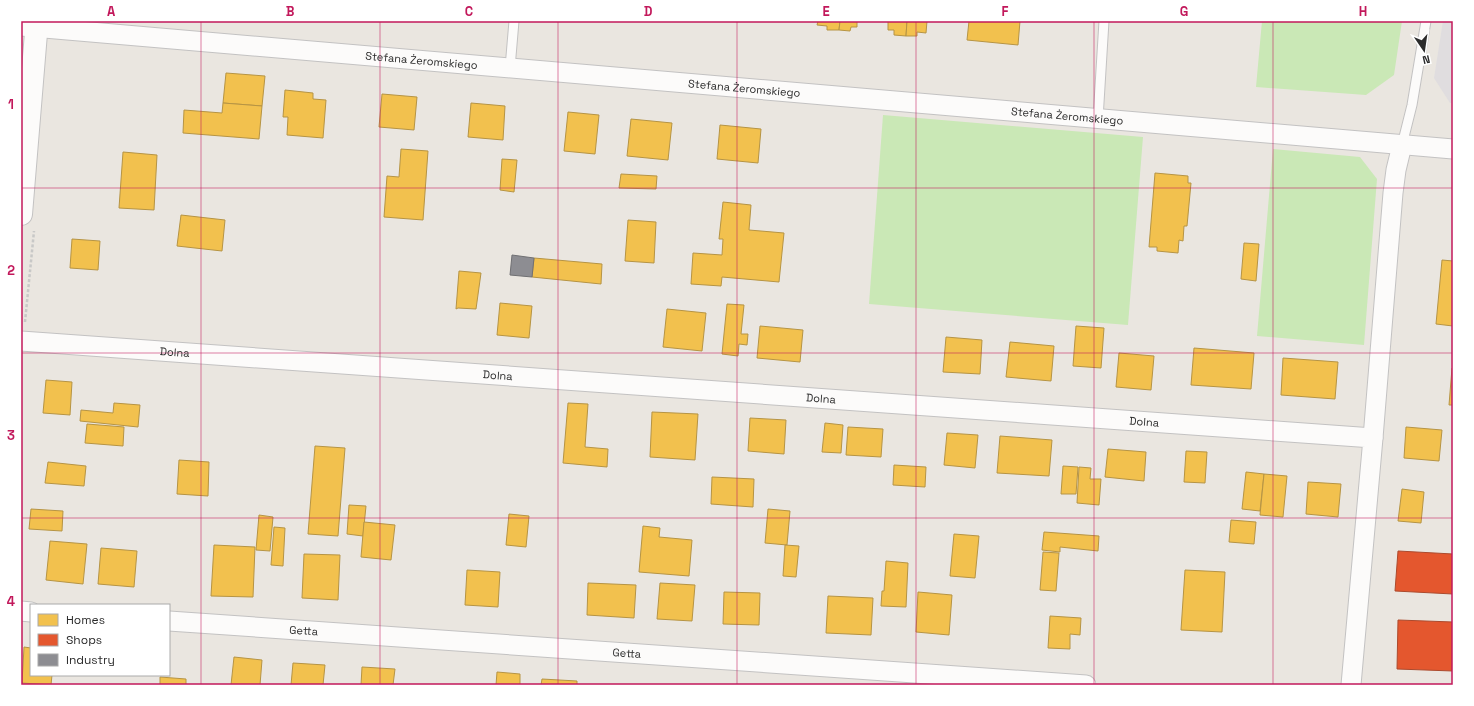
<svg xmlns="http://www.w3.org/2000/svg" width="1474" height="706" viewBox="0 0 1474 706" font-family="'Space Grotesk',sans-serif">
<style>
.industrial{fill:#e0dddf}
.green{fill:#cae8b6}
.homes{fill:#f2c14e;stroke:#b69444}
.shops{fill:#e4572e;stroke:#ac4a2d}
.industry{fill:#8d8d92;stroke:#707073}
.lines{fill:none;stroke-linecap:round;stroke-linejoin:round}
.lane-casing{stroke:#c3c2c2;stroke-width:11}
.street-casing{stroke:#c3c2c2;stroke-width:21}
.secondary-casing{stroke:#c3c2c2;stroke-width:24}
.path{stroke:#c8c8c7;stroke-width:2.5;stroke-dasharray:3 2;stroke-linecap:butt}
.lane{stroke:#fcfbfa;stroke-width:9}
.street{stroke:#fcfbfa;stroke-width:19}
.secondary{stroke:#fcfbfa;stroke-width:22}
.grid{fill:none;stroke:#c2185b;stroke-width:1;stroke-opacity:0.55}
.labels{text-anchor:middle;stroke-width:4;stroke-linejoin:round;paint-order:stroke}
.street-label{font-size:11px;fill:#2b2b2b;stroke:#fff}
.neatline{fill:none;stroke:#c2185b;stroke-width:1.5}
.grid-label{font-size:13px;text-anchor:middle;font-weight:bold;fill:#c2185b}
</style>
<rect width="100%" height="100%" fill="#eae6e0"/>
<!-- industrial -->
<path class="industrial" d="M1443 21H1453V103H1450L1434 78Z"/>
<!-- green -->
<g class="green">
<path d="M1262 21H1402L1394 75 1366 95 1256 87Z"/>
<path d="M883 115 1143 137 1128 325 869 304Z"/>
<path d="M1273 149 1360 157 1377 179 1364 345 1257 336Z"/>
</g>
<!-- homes -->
<g class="homes">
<path d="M818 21H840L839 30H827V26L817 25Z"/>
<path d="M840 21H857V27H851L850 31 839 30Z"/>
<path d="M888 21H907L906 36 894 35V30H888Z"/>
<path d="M907 21H927L926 33 917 32V36H906Z"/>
<path d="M969 21H1020L1018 45 967 40Z"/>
<path d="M226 73 265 76 262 106 223 103Z"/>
<path d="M285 90 313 93V99L326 100 323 138 287 135 288 117H283Z"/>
<path d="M382 94 417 97 414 130 379 127Z"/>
<path d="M223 103 262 106 259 139 183 133 184 110 222 113Z"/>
<path d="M471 103 505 106 503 140 468 137Z"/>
<path d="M568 112 599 115 595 154 564 151Z"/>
<path d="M631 119 672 123 668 160 627 156Z"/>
<path d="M720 125 761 129 758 163 717 159Z"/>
<path d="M401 149 428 151 423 220 384 217 387 176 399 177Z"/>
<path d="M123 152 157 155 154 210 119 208Z"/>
<path d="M502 159 517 160 514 192 500 190Z"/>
<path d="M1155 173 1188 176V183H1191L1187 226H1184L1183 241 1179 240 1178 253 1157 251V247H1149Z"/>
<path d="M621 174 657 176 656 189 619 188Z"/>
<path d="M723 202 751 205 749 230 784 233 779 282 722 277 721 286 691 284 693 253 722 255 723 239H719Z"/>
<path d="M181 215 225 220 222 251 177 246Z"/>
<path d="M628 220 656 222 654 263 625 261Z"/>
<path d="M72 239 100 241 98 270 70 268Z"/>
<path d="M1244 243 1259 244 1256 281 1241 279Z"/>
<path d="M534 258 602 264 601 284 532 277Z"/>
<path d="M1442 260 1453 261V326L1436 324Z"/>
<path d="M459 271 481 273 476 309 458 308 456 309Z"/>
<path d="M500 303 532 306 529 338 497 335Z"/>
<path d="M727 304 744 305 741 334H748L747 345 739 344 738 356 722 354Z"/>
<path d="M667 309 706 313 702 351 663 347Z"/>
<path d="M760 326 803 330 800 362 757 358Z"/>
<path d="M1076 326 1104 328 1101 368 1073 366Z"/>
<path d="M946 337 982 340 980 374 943 372Z"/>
<path d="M1010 342 1054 346 1051 381 1006 377Z"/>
<path d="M1194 348 1254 353 1251 389 1191 385Z"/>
<path d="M1119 353 1154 356 1151 390 1116 387Z"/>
<path d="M1283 358 1338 362 1335 399 1281 395Z"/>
<path d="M1452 368H1453V405H1449Z"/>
<path d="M46 380 72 382 70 415 43 413Z"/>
<path d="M114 403 140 405 138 427 80 421 81 410 113 413Z"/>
<path d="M568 403 588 404 585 447 608 449 607 467 563 463Z"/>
<path d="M652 412 698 414 695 460 650 457Z"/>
<path d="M750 418 786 420 784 454 748 451Z"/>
<path d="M825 423 843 425 841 453 822 452Z"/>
<path d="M87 424 124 427 123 446 85 443Z"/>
<path d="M848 427 883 429 881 457 846 455Z"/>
<path d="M1406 427 1442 430 1439 461 1404 458Z"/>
<path d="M947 433 978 435 975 468 944 465Z"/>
<path d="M1000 436 1052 440 1049 476 997 473Z"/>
<path d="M315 446 345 448 338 536 308 534Z"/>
<path d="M1108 449 1146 452 1144 481 1105 477Z"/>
<path d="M1186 451 1207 452 1205 483 1184 482Z"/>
<path d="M179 460 209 462 208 496 177 494Z"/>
<path d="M48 462 86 466 84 486 45 483Z"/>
<path d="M894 465 926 467 925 487 893 485Z"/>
<path d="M1063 466 1078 467 1076 494H1061Z"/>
<path d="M1079 467 1091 468 1090 479H1101L1099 505 1077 503Z"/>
<path d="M1246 472 1264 474 1260 511 1242 509Z"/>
<path d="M1264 474 1287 476 1283 517 1260 515Z"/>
<path d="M712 477 754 479 753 507 711 504Z"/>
<path d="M1308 482 1341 484 1338 517 1306 514Z"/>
<path d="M1402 489 1424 492 1421 523 1398 521Z"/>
<path d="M349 505 366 506 363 536 347 534Z"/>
<path d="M31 509 63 511 62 531 29 529Z"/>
<path d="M768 509 790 511 787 545 765 543Z"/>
<path d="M509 514 529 516 526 547 506 545Z"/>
<path d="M259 515 273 517 270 551 256 550Z"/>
<path d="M1231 520 1256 522 1254 544 1229 542Z"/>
<path d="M364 522 395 525 391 560 361 557Z"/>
<path d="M643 526 660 528 659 537 692 540 689 576 639 572Z"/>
<path d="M274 527 285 528 283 566 271 565Z"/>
<path d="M1044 532 1099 536 1098 551 1060 547V552L1042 550Z"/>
<path d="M954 534 979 536 975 578 950 576Z"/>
<path d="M50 541 87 544 83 584 46 580Z"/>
<path d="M214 545 255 547 253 597 211 596Z"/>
<path d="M785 545 799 546 796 577 783 576Z"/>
<path d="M101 548 137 551 134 587 98 584Z"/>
<path d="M1043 552 1059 553 1056 591 1040 590Z"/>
<path d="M304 554 340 555 338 600 302 598Z"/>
<path d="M886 561 908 563 906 607 881 606 882 591H884Z"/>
<path d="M467 570 500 572 498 607 465 605Z"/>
<path d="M1185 570 1225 572 1222 632 1181 630Z"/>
<path d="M588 583 636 585 634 618 587 615Z"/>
<path d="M660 583 695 585 692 621 657 619Z"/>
<path d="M724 592 760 593 759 625 723 624Z"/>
<path d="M918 592 952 595 949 635 916 632Z"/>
<path d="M828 596 873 598 871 635 826 633Z"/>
<path d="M1050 616 1081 618 1080 635 1070 634V649L1048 648Z"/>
<path d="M24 647 31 648V675H52L51 685 22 683Z"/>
<path d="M234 657 262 660 260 685H231Z"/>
<path d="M293 663 325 665 323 685H291Z"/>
<path d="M362 667 395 669 393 685H361Z"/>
<path d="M497 672 520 674V685H496Z"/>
<path d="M160 677 186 679V685H160Z"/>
<path d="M542 679 577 681V685H541Z"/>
</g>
<!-- shops -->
<g class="shops">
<path d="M1398 551 1453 554V594L1395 591Z"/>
<path d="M1398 620 1453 622V671L1397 669Z"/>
</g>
<!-- industry -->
<path class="industry" d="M512 255 534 258 532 277 510 275Z"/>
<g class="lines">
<defs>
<g id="lane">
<path d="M510 68 514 21"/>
<path d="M1098 119 1104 21"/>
<path d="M1402 145 1412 105 1426 21"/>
</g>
<g id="street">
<path id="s1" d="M21 26 1453 149"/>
<path id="s2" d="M21 341 1373 438 1351 685"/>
<path d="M1373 438 1393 193 1396 170 1402 145"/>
<path d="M21 611 31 612"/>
<path id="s3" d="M169 621 1086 685"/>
</g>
<path id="secondary" d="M21 214 37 21"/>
</defs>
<!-- lane casing -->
<use href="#lane" class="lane-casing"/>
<!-- street casing -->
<use href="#street" class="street-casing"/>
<!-- secondary casing -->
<use href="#secondary" class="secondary-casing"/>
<!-- path -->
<path class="path" d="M25 322 34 231"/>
<!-- lane -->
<use href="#lane" class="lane"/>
<!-- street -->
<use href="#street" class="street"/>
<!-- secondary -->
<use href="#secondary" class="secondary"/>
</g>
<!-- grid -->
<path class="grid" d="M201 21V685M380 21V685M558 21V685M737 21V685M916 21V685M1094 21V685M1273 21V685M21 188H1453M21 353H1453M21 518H1453"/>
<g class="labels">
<!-- street labels -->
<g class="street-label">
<text dy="4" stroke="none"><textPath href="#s1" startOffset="402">Stefana Żeromskiego</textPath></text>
<text dy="4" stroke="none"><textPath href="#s1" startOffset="726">Stefana Żeromskiego</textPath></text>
<text dy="4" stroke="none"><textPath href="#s1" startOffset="1050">Stefana Żeromskiego</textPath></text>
<text dy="4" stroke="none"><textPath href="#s2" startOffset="154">Dolna</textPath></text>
<text dy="4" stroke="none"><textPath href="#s2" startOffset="478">Dolna</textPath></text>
<text dy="4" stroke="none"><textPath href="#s2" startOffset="802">Dolna</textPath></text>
<text dy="4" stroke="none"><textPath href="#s2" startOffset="1126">Dolna</textPath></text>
<text dy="4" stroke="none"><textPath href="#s3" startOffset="135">Getta</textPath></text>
<text dy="4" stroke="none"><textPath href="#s3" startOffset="459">Getta</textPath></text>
</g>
</g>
<!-- border -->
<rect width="1474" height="706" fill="none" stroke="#ffffff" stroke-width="44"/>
<!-- legend -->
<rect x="30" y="604" width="140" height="72" fill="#ffffff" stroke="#aaaaaa"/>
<rect x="38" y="614" width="20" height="12" fill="#f2c14e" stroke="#aaaaaa"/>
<text x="66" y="624" font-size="12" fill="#2b2b2b">Homes</text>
<rect x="38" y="634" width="20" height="12" fill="#e4572e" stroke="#aaaaaa"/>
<text x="66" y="644" font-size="12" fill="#2b2b2b">Shops</text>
<rect x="38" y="654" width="20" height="12" fill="#8d8d92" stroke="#aaaaaa"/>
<text x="66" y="664" font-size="12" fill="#2b2b2b">Industry</text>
<!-- north arrow -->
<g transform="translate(1424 50) rotate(167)" stroke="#ffffff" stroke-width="3" paint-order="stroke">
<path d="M0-3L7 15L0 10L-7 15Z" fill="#2b2b2b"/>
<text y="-6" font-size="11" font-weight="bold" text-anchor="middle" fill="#2b2b2b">N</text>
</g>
<rect x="22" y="22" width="1430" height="662" class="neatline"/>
<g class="grid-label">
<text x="111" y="16">A</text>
<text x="290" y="16">B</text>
<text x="469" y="16">C</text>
<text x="648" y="16">D</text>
<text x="826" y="16">E</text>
<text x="1005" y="16">F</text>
<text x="1184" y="16">G</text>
<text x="1363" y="16">H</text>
<text x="11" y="109">1</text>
<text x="11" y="275">2</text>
<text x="11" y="440">3</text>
<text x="11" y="606">4</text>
</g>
</svg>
